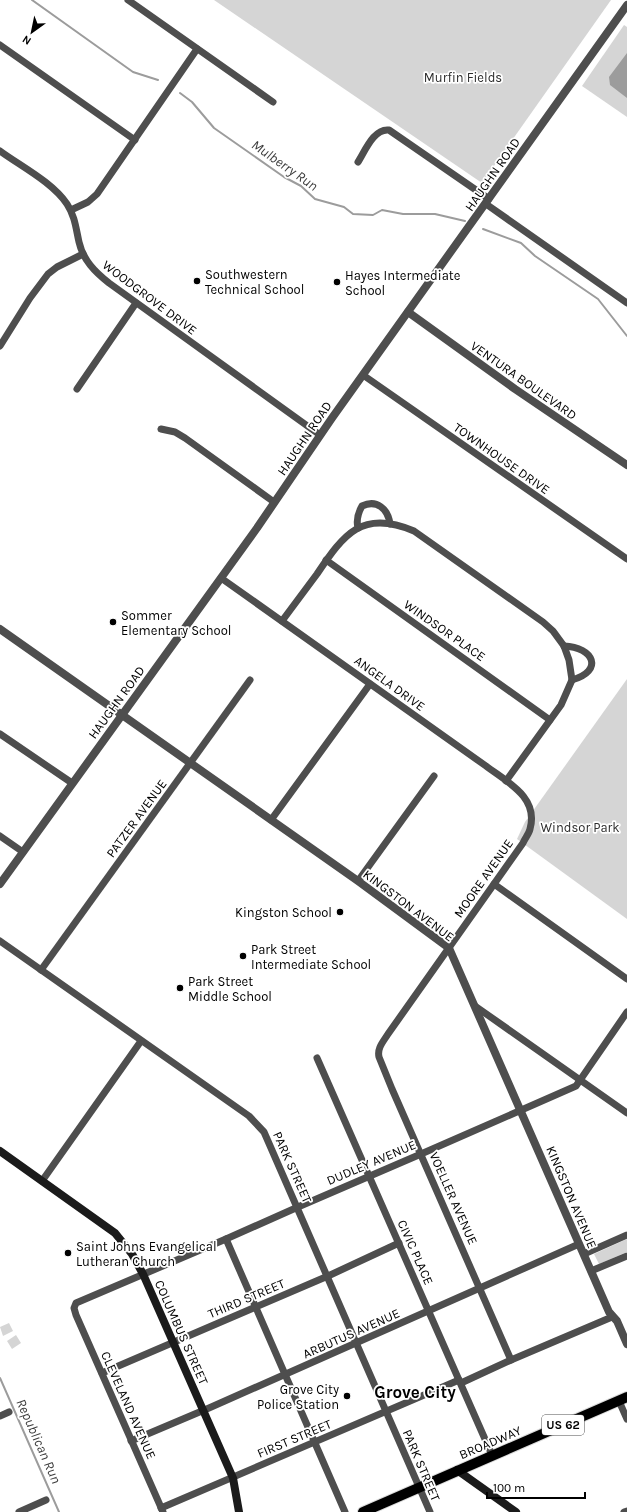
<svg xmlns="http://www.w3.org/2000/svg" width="627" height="1512" viewBox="0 0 627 1512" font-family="Karla,sans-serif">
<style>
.green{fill:#d5d5d5}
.water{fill:#9c9c9c}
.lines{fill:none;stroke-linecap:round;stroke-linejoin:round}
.stream{stroke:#9c9c9c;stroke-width:2}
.primary-casing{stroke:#dbdbdb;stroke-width:12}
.minor{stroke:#4e4e4e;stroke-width:7}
.tertiary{stroke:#4e4e4e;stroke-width:8}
.secondary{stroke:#1b1b1b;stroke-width:8}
.primary{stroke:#000;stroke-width:10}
.poi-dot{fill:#000;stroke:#fff;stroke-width:1.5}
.labels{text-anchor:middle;stroke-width:3.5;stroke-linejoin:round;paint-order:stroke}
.shield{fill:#fff;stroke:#4c4c4c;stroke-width:1}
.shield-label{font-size:12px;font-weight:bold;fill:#000}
.park-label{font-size:13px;fill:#2c2c2c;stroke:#fff}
.street-label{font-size:13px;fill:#000;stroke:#fff}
.poi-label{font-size:13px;fill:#000;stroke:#fff;text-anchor:start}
.water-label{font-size:14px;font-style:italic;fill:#3d3d3d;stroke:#fff}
.district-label{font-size:17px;font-weight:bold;fill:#000;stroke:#fff}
</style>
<rect width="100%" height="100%" fill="#fff"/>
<!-- green -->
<g class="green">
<path d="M214 0H611L482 183Z"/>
<path d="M624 25 627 27V117L582 86Z"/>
<path d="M627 679V919L517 839 525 822Z"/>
<path d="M627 1239V1252L599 1264 594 1254Z"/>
<path d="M9 1323 13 1331 3 1336 0 1327Z"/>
<path d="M16 1335 21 1343 12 1349 7 1341Z"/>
</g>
<!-- water -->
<path class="water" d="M627 53V98L610 85 609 77Z"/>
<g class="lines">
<!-- stream -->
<g class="stream">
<path d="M32 0 133 72 158 80"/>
<path d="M180 93 192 102 214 128 284 177 301 186 315 199 344 207 353 214 373 215 382 210 403 214H435L465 221"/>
<path d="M483 229 521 243 535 256 598 299 627 336"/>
<path d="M0 1378 59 1512"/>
</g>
<defs>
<path id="primary" d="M363 1512 627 1397"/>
</defs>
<!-- primary casing -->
<use href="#primary" class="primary-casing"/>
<!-- minor -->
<g class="minor">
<path d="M128 0 273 102"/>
<path d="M0 45 135 140"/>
<path d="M0 151C22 167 52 182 67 204 75 216 76 229 79 242 83 260 95 272 109 283L320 435"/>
<path d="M358 162C365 151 374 128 389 130L489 199"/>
<path d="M486 204 627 303"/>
<path d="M71 210 88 202 97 194 197 49"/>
<path d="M0 346 30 298 48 274 57 267 83 254"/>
<path d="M363 375 627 559"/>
<path d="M77 389 136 303"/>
<path d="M161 429 175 432 185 438 274 502"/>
<path d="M358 528C356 520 358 513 362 506 377 499 388 509 390 524"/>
<path d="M326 560 550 720"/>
<path d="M221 578 486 766C507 782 539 797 530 829 529 834 525 838 523 843L388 1034C383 1042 377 1048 379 1057L392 1089 511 1360"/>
<path d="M282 621C294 605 305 590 317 574 344 534 362 509 414 531L543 622 553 631 564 646 569 660 572 680 561 705 506 781"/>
<path d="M564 646C594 647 604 671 572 680"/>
<path d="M0 734 72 783"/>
<path d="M271 820 370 684"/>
<path d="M0 836 23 852"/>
<path d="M358 881 434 776"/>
<path d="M494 884 627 979"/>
<path d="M0 941 249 1116 264 1132 430 1512"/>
<path d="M41 970 250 680"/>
<path d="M475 1006 627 1113"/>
<path d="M317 1058 492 1455"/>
<path d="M42 1181 141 1041"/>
<path d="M226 1239 345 1512"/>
<path d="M584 1254 627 1235"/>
<path d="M591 1271 627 1256"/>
<path d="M102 1373 328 1276 399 1243"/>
<path d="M461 1383 511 1360 612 1317"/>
<path d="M619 1401 627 1419"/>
<path d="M0 1416 9 1412"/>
<path d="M131 1441 209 1408 579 1244"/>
<path d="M161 1508 459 1380"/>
<path d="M19 1512 46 1500"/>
<path d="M163 1512 76 1315 74 1308 76 1303 226 1239 298 1207 421 1154 576 1086 627 1012"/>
<path d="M624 1512 627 1511"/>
</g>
<!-- tertiary -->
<g class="tertiary">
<path d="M408 312 515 389 627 465"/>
<path d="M0 629 358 881 449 948 609 1312 617 1321 627 1344"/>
<path d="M0 884 257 528 332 418 627 5"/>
</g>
<!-- secondary -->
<g class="secondary">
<path d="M0 1151 115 1233 132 1254 143 1274 233 1478 239 1512"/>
<path d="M457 1470 516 1512"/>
</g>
<!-- primary -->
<use href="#primary" class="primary"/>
</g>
<!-- markers -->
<g class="poi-dot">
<circle cx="197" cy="281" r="4"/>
<circle cx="337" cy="282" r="4"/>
<circle cx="113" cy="622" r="4"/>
<circle cx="340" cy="912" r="4"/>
<circle cx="243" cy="956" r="4"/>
<circle cx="180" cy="988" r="4"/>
<circle cx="68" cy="1253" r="4"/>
<circle cx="347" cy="1396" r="4"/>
</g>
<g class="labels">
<!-- shield labels -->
<rect class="shield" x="542" y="1415" width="42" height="20" rx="3"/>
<g class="shield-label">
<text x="563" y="1429">US 62</text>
</g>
<!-- park labels -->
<g class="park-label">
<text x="463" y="82">Murfin Fields</text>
<text x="580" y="832">Windsor Park</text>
</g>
<!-- street labels -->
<g class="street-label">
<text transform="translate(492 174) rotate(-55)" y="5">HAUGHN ROAD</text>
<text transform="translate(150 297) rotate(37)" y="5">WOODGROVE DRIVE</text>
<text transform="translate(524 380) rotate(35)" y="5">VENTURA BOULEVARD</text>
<text transform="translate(304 438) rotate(-56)" y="5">HAUGHN ROAD</text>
<text transform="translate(502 458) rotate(35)" y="5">TOWNHOUSE DRIVE</text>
<text transform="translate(445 630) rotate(35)" y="5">WINDSOR PLACE</text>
<text transform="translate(390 683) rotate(36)" y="5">ANGELA DRIVE</text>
<text transform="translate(116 702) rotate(-54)" y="5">HAUGHN ROAD</text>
<text transform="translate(136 818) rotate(-54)" y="5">PATZER AVENUE</text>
<text transform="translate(483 878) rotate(-55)" y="5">MOORE AVENUE</text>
<text transform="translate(409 905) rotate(37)" y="5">KINGSTON AVENUE</text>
<text transform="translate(371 1162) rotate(-23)" y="5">DUDLEY AVENUE</text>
<text transform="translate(293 1167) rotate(66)" y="5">PARK STREET</text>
<text transform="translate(572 1197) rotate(67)" y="5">KINGSTON AVENUE</text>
<text transform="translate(454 1198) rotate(66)" y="5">VOELLER AVENUE</text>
<text transform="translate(416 1252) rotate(66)" y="5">CIVIC PLACE</text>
<text transform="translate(246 1298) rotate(-23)" y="5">THIRD STREET</text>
<text transform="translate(182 1332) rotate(66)" y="5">COLUMBUS STREET</text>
<text transform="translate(351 1333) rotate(-24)" y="5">ARBUTUS AVENUE</text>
<text transform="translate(129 1405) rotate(66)" y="5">CLEVELAND AVENUE</text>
<text transform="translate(294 1438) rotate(-23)" y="5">FIRST STREET</text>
<text transform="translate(490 1442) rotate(-23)" y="5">BROADWAY</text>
<text transform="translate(422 1465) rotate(67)" y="5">PARK STREET</text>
</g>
<!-- poi labels -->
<g class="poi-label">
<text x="205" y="279">Southwestern<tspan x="205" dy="15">Technical School</tspan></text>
<text x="345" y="280">Hayes Intermediate<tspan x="345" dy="15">School</tspan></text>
<text x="121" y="620">Sommer<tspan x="121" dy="15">Elementary School</tspan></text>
<text x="332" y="917" text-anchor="end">Kingston School</text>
<text x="251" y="954">Park Street<tspan x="251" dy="15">Intermediate School</tspan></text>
<text x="188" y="986">Park Street<tspan x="188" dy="15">Middle School</tspan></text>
<text x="76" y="1251">Saint Johns Evangelical<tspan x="76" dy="15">Lutheran Church</tspan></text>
<text x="339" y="1394" text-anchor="end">Grove City<tspan x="339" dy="15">Police Station</tspan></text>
</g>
<!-- water labels -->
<g class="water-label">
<text transform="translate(285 165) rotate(35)" y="5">Mulberry Run</text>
<text transform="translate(39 1441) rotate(66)" y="5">Republican Run</text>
</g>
<!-- district labels -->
<g class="district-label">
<text x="415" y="1398">Grove City</text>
</g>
</g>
<!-- north arrow -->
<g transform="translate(32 32) rotate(213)" stroke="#ffffff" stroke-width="3" paint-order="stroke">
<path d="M0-3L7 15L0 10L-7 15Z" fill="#000000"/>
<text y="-6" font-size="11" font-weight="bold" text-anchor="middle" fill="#000000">N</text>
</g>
<!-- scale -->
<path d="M487 1492v6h98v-6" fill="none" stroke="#000000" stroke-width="2"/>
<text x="493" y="1492" font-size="12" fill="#000000" stroke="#ffffff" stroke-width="3" paint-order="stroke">100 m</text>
</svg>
